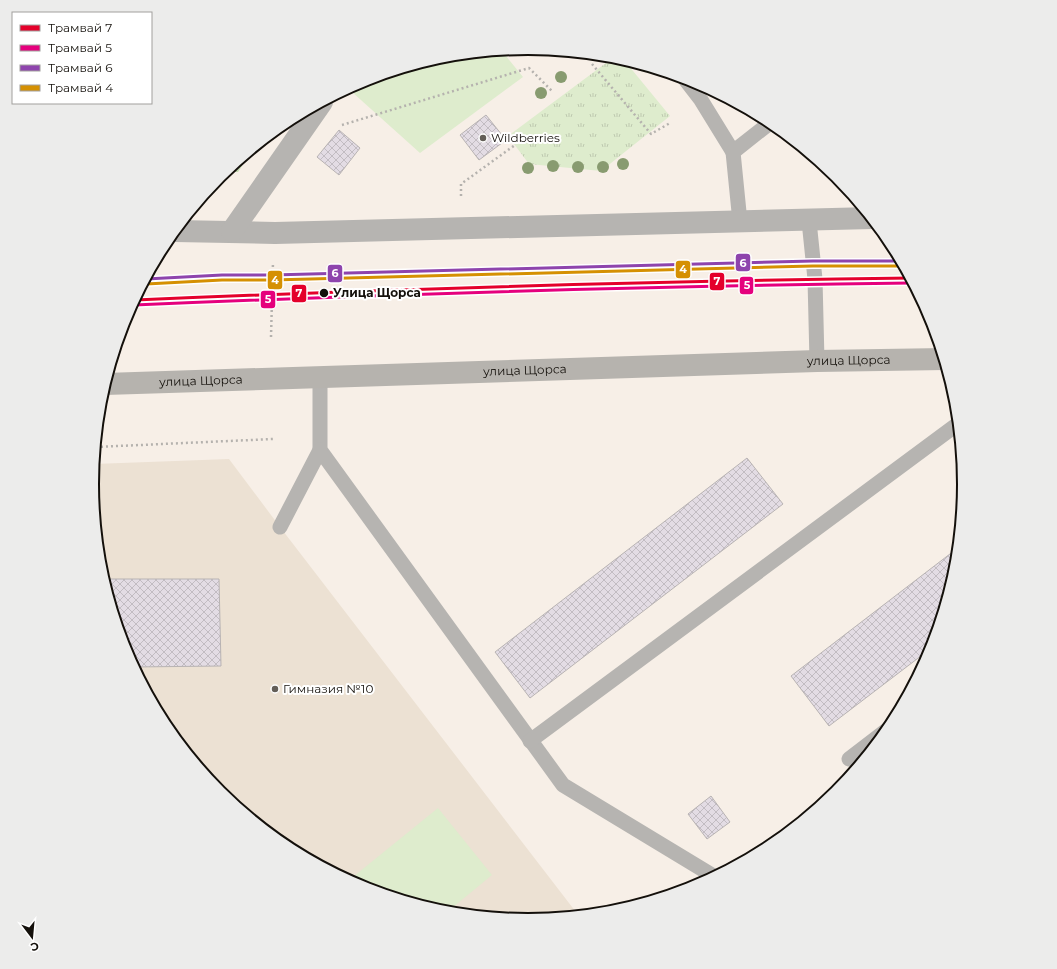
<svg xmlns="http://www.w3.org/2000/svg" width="1057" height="969" viewBox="0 0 1057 969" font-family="Montserrat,sans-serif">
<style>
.education{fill:#ece1d3}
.grass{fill:url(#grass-tufts)}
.forest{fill:url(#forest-firs)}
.pitch{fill:#deeccd}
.building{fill:url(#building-cross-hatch);stroke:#b8b3b3}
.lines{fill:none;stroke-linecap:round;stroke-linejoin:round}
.path{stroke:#b5b2ae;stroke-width:2.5;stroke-dasharray:2 3;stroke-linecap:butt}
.service{stroke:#b6b4b1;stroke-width:15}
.minor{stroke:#b6b4b1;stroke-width:22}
.secondary{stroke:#b6b3ae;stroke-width:22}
.tram-1-casing{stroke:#fff;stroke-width:6}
.tram-2-casing{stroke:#fff;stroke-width:6}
.tram-3-casing{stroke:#fff;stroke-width:6}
.tram-4-casing{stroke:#fff;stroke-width:6}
.tram-1{stroke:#e4002b;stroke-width:3}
.tram-2{stroke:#e5007d;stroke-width:3}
.tram-3{stroke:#8e44ad;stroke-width:3}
.tram-4{stroke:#d59002;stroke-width:3}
.tree{fill:#889b70}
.poi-dot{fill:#635e58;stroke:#fff;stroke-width:1.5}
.stop-dot{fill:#14100b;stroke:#fff;stroke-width:1.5}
.labels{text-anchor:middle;stroke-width:4;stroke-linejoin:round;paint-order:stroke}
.poi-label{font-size:12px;fill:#14100b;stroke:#fff;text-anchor:start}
.stop-label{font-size:12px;font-weight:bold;fill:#14100b;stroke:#fff;text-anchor:start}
.street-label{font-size:12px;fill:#14100b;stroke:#fff}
.rim{fill:none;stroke:#14100b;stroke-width:2}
.line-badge{stroke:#fff;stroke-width:1.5}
.badge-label{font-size:11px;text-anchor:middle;font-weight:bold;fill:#fff}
</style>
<defs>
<pattern id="grass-tufts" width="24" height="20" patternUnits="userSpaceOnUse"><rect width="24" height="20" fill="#deeccd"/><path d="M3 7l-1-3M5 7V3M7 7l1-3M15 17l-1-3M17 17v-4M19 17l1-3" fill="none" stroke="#bec9af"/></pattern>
<pattern id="forest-firs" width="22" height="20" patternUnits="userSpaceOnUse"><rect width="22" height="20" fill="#c2d7ae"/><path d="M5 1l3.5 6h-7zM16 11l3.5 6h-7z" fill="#a6b894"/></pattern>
<pattern id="building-cross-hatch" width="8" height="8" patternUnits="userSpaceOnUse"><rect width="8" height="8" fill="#e3dce4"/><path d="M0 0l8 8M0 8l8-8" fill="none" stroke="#c2bcc2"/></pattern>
</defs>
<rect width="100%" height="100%" fill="#f7efe7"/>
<!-- education -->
<path class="education" d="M229 459 280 527 579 916 528 921 443 913 361 888 286 847 220 793 165 727 125 651 100 569 92 484 94 464Z"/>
<!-- grass -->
<path class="grass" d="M614 57 624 60 670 116 601 171 529 164 508 136Z"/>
<!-- forest -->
<path class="forest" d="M253 149 238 172H224Z"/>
<!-- pitch -->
<g class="pitch">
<path d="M502 51 523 77 420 153 352 92 362 81 444 56Z"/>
<path d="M438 808 492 875 446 913 361 888 348 881Z"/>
</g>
<!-- building -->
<g class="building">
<path d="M486 115 506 140 479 160 460 135Z"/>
<path d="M339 130 360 148 339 175 317 157Z"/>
<path d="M747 458 783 504 530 698 495 652Z"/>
<path d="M959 547 957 570 934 646 829 726 791 676Z"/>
<path d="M107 579H219L221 666 133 667 125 651 107 590Z"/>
<path d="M711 796 730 822 707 839 688 814Z"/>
</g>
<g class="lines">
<!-- path -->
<g class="path">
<path d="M592 64 651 134 670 123"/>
<path d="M342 125 529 68 553 92"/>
<path d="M461 196V184L515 145"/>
<path d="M271 337 273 262"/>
<path d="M96 447 273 439"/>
</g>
<!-- service -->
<g class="service">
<path d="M684 78 701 100 733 152"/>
<path d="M809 221 815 279 817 361"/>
<path d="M740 222 733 152 771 122"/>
<path d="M320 377V450L563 785 715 877"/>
<path d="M280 527 320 450"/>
<path d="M530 741 959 423"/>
<path d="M849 759 892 726"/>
</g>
<!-- minor -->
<g class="minor">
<path d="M175 231 275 233 872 218"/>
<path d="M232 231 322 102"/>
</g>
<!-- secondary -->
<path class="secondary" id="s1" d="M105 384 817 361 945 359"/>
<defs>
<path id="tram-1" d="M135 300C393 289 652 281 911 278"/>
<path id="tram-2" d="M134 305C393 294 652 286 911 283"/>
<path id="tram-3" d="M146 279 222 275H272L813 261H902"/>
<path id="tram-4" d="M146 284 222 280H272L813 266H902"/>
</defs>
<!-- tram-1 casing -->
<use href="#tram-1" class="tram-1-casing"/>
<!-- tram-2 casing -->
<use href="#tram-2" class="tram-2-casing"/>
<!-- tram-3 casing -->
<use href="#tram-3" class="tram-3-casing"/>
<!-- tram-4 casing -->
<use href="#tram-4" class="tram-4-casing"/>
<!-- tram-1 -->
<use href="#tram-1" class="tram-1"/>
<!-- tram-2 -->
<use href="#tram-2" class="tram-2"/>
<!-- tram-3 -->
<use href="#tram-3" class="tram-3"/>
<!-- tram-4 -->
<use href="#tram-4" class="tram-4"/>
</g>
<!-- trees -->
<g class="tree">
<circle cx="561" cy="77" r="6"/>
<circle cx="541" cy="93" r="6"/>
<circle cx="623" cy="164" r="6"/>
<circle cx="553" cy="166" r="6"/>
<circle cx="578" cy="167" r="6"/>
<circle cx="603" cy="167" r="6"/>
<circle cx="528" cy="168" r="6"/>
</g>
<!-- markers -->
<g class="poi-dot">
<circle cx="483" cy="138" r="4"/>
<circle cx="275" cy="689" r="4"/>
</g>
<circle class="stop-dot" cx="324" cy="293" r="5"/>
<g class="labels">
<!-- poi labels -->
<g class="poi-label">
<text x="491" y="142">Wildberries</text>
<text x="283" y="693">Гимназия №10</text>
</g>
<!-- stop labels -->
<g class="stop-label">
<text x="333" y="297">Улица Щорса</text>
</g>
<!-- street labels -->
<g class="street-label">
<text dy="4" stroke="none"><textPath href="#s1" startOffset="744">улица Щорса</textPath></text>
<text dy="4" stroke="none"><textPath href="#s1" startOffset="420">улица Щорса</textPath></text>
<text dy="4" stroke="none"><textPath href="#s1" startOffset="96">улица Щорса</textPath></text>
</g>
</g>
<!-- crop -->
<path d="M0 0H1057V969H0ZM99 484a429 429 0 1 1 858 0a429 429 0 1 1-858 0Z" fill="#ececeb" fill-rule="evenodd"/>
<path class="rim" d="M99 484a429 429 0 1 1 858 0a429 429 0 1 1-858 0Z"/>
<g class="line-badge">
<rect x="735" y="253" width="16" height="19" rx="4" fill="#8e44ad"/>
<rect x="675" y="260" width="16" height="19" rx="4" fill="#d59002"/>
<rect x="327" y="264" width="16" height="19" rx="4" fill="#8e44ad"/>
<rect x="267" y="270" width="16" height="20" rx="4" fill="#d59002"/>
<rect x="709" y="272" width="16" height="19" rx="4" fill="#e4002b"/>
<rect x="739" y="276" width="15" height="19" rx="4" fill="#e5007d"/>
<rect x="291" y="284" width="16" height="19" rx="4" fill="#e4002b"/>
<rect x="260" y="290" width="16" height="19" rx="4" fill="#e5007d"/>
</g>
<g class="badge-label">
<text x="743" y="267">6</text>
<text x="683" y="273">4</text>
<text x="335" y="277">6</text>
<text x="275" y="284">4</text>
<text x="717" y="285">7</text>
<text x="747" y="289">5</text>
<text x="299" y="297">7</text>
<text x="268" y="303">5</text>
</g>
<!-- legend -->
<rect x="12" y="12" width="140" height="92" fill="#ffffff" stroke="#a19f9d"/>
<rect x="20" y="25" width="20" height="6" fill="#e4002b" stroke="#a19f9d"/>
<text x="48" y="32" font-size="12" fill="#14100b">Трамвай 7</text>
<rect x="20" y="45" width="20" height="6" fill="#e5007d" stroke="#a19f9d"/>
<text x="48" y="52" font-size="12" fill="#14100b">Трамвай 5</text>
<rect x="20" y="65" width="20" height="6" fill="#8e44ad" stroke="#a19f9d"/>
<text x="48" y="72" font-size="12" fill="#14100b">Трамвай 6</text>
<rect x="20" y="85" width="20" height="6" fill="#d59002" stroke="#a19f9d"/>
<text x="48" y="92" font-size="12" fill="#14100b">Трамвай 4</text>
<!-- north arrow -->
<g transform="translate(32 937) rotate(164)" stroke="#ffffff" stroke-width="3" paint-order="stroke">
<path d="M0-3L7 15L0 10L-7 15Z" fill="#14100b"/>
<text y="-6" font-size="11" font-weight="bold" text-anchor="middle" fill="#14100b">С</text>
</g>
</svg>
